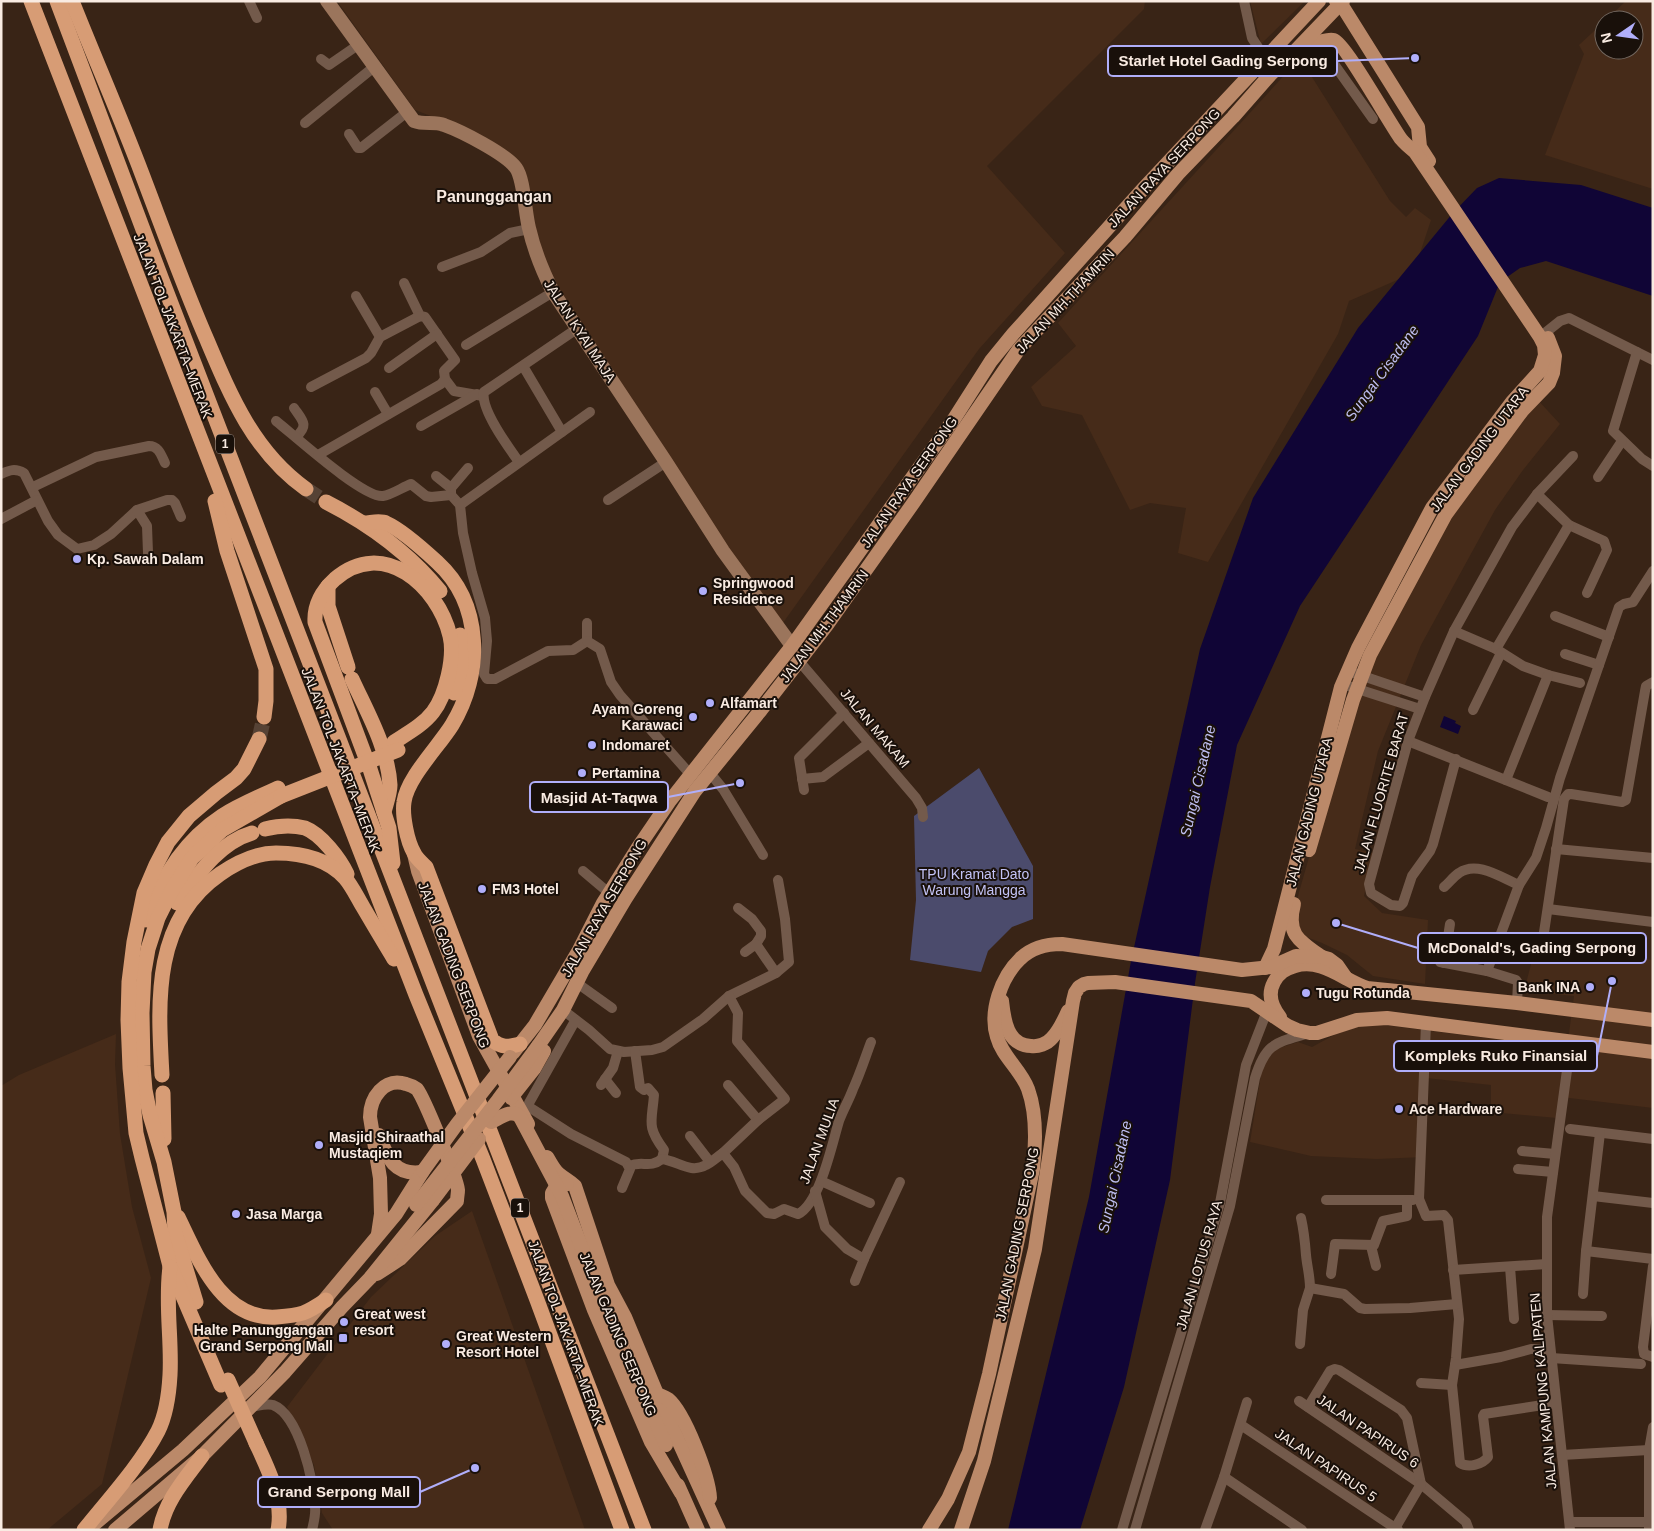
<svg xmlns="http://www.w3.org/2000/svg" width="1654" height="1531" viewBox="0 0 1654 1531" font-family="Arial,sans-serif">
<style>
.built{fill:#462b19}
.green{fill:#4b4b6c}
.water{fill:#100536}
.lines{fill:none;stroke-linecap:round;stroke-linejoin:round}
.motorway-tunnel{stroke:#564235;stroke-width:15;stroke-dasharray:15 8;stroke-linecap:butt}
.minor{stroke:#735a4b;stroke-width:10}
.secondary{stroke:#9b755c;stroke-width:14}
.primary{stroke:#bb8969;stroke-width:14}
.motorway{stroke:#d79c75;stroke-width:15}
.primary-bridge{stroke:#bb8969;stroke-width:14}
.motorway-bridge{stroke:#d79c75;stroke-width:15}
.poi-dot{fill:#b0aefa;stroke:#19100a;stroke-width:2}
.labels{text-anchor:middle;stroke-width:4;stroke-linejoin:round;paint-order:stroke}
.shield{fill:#19100a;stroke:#b6a9a1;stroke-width:1}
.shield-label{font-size:12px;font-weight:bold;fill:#f9ebe2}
.street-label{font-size:14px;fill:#f9ebe2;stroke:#19100a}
.poi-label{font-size:14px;font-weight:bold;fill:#f9ebe2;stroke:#19100a;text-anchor:start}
.park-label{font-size:14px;fill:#c3c3f6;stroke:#19100a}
.water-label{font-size:15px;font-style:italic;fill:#bebef1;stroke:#19100a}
.quarter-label{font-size:16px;font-weight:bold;fill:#f9ebe2;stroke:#19100a}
.leader{fill:none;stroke:#b0aefa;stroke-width:2}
.callout-dot{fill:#b0aefa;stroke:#19100a;stroke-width:2}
.callout{fill:#19100a;stroke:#b0aefa;stroke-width:2}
.callout-label{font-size:15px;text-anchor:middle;font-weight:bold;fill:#f9ebe2}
</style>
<rect width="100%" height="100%" fill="#392416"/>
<!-- built -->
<g class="built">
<path d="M337 1H1145L1144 9 987 166 1065 253 979 349 780 627 539 264 518 167 473 132 415 110Z"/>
<path d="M1250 1H1305L1261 44Z"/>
<path d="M1626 1H1653V189L1545 155 1584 54 1579 45 1604 22V50H1634V20H1606Z"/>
<path d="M1300 58 1390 201 1406 217 1415 208 1431 220 1418 259 1404 277 1349 301 1338 334 1208 562 1178 553 1186 508 1150 503 1130 510 1082 415 1042 406 1031 387 1076 346 1058 323Z"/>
<path d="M1535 397 1560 424 1523 470 1495 510 1421 645 1378 751 1355 849 1373 853 1364 896 1382 913 1428 920 1425 984 1373 976 1347 955 1322 943 1296 933 1291 920 1314 840 1381 628 1471 470Z"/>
<path d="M1536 945 1653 960V1108L1561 1097 1557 1118 1491 1112V1085L1426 1078 1424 1157 1377 1159 1311 1156 1250 1142 1263 1062 1276 1049 1298 1042 1312 1047 1336 1034 1368 1023 1567 1048 1574 996 1524 991Z"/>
<path d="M116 1034 115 1064 120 1134 132 1207 151 1278 102 1484 47 1530H1V1086L19 1075Z"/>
<path d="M472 1211 585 1530H333L322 1513 314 1465 287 1407 371 1297 435 1236Z"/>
</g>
<!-- green -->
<path class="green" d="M979 768 1033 866V919L1012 927 988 951 981 972 910 960 916 900 914 816Z"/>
<!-- water -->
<g class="water">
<path d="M1499 178 1581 185 1653 208V296L1546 261 1520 268 1500 282 1478 336 1300 606 1237 745 1210 887 1195 983 1170 1180 1124 1387 1080 1530H1008L1089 1197 1131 961 1200 649 1253 498 1358 328 1452 214 1477 188Z"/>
<path d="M1444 716 1456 721 1455 723 1461 726 1458 734 1440 727Z"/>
</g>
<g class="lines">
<!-- motorway-tunnel -->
<g class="motorway-tunnel">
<path d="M306 489 326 502"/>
<path d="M259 739 264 717"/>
</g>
<!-- minor -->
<g class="minor">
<path d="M249 1 257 18"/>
<path d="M1244 1 1252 38 1265 58"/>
<path d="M1319 43 1373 119"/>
<path d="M321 59 329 65 358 45"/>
<path d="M305 123 374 67"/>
<path d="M349 134 358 148H361L407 112"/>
<path d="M442 267 481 252 510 233 529 229"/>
<path d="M404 283 420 316 425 317 455 360 444 371 445 379 454 391 483 396"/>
<path d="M356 296 380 337"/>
<path d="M1545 333 1560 321 1569 318 1653 360"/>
<path d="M466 345 553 292"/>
<path d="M1637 352 1613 431 1642 459 1653 466"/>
<path d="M389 368 437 334"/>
<path d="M311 387 366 358 371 353 380 337 420 316"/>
<path d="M375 392 388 414"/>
<path d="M294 408C303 421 309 425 296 437"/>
<path d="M276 421C295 436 363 498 383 496 391 495 403 487 411 484L426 496 431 497 451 495 460 505 463 533 472 573 485 618 487 641 484 674 487 679H495L548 651 573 650 587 641"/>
<path d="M421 426 477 394"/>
<path d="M562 432 590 412"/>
<path d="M318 455 441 384 445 379"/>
<path d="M519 462C509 448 480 409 484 392L578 328"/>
<path d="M1 474C10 470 15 468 24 473L48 521 58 535 77 549 94 545 111 534 137 510 167 500H172L175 503 181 517"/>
<path d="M436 476 451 488V495"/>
<path d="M1598 477 1622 441"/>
<path d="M33 487 96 457 149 446C159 446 161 455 165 463"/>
<path d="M451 488 468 468"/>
<path d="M1537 494 1569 525 1604 541 1607 550 1587 593"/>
<path d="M608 500 666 462"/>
<path d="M460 505 562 432 523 366"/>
<path d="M137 510 147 526 148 553"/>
<path d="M1 519 37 500"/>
<path d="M1555 616 1609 637"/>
<path d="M587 623V641"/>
<path d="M1454 631 1496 649 1523 666 1548 675 1580 683"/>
<path d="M587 641 600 649 611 682 620 695 690 774"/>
<path d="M1496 649 1569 525"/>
<path d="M1565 654 1599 665"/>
<path d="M799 661 916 798 922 808 923 817"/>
<path d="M1348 671 1425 697"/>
<path d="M1342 684 1420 709"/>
<path d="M1473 710 1501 653"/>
<path d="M1408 741 1548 797"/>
<path d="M1456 759 1433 844 1430 851 1412 876 1403 903 1400 906 1391 905 1371 893 1369 884 1408 741 1425 697 1454 631 1512 527 1537 494 1573 456"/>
<path d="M710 773 723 789 763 855"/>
<path d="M802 779 823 777 869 743"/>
<path d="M1506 780 1548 675"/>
<path d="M804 790 799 758 844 713"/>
<path d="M1556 849 1653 858"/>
<path d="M583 871 609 893"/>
<path d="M1444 887C1449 883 1453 877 1459 873 1477 860 1502 878 1519 885"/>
<path d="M738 908 752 919 761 931V936L756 944"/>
<path d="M1548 909 1653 922"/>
<path d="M1543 939 1564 799 1568 794H1571L1622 802 1626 800 1645 691 1646 686 1653 682"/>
<path d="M745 952 756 944 776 973"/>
<path d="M1440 962 1487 971 1516 980 1518 983 1517 1003"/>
<path d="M1444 963 1450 924"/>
<path d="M1487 971 1519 885 1536 858 1546 828 1560 778 1619 607 1624 604 1633 602 1653 571"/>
<path d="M577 983 612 1008"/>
<path d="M563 1010 589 1030 610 1049 624 1052 652 1050 663 1047 703 1019 729 996 776 973 789 962 785 919 778 880"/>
<path d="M575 1021 529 1103V1107L571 1134 626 1162 630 1169 622 1188"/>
<path d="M1426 1023 1419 1199 1426 1216 1444 1215 1448 1220 1459 1319 1456 1358 1452 1385 1460 1463C1468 1468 1482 1465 1488 1457L1483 1416 1484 1414 1556 1403"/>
<path d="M635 1051 640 1087 644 1090 648 1088 654 1095C652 1122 646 1126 664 1150L662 1159"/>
<path d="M605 1079 616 1093"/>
<path d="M601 1085 613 1068 618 1051"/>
<path d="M728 1085 758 1120"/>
<path d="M1570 1129 1653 1139"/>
<path d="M690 1136 710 1162"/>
<path d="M1522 1151 1555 1154"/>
<path d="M723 1153 758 1120 785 1099 737 1041 738 1013 729 996"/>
<path d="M662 1159C678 1161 690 1174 706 1165 712 1162 717 1157 723 1153L734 1167 745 1191 767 1213 774 1214 784 1209 798 1214C820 1203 832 1144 839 1121 843 1110 849 1100 853 1089 860 1074 865 1058 871 1042"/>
<path d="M629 1166C643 1160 649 1169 662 1159"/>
<path d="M1518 1169 1553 1172"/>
<path d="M821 1181 870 1203"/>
<path d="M815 1191 825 1227 847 1249 864 1259 855 1281"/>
<path d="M1593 1196 1653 1203"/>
<path d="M1326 1200H1413"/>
<path d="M1301 1218C1304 1231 1305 1242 1306 1255 1307 1266 1310 1276 1310 1288L1344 1294 1360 1308 1365 1309 1410 1308 1457 1304"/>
<path d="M1371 1246 1376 1266"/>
<path d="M1586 1251 1653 1259"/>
<path d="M864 1259 900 1182"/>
<path d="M1653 1266 1643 1347 1644 1354 1653 1357"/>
<path d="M1510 1267 1514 1319"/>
<path d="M1453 1270 1547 1264"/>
<path d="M1331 1274 1335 1244 1374 1245 1383 1221 1407 1216V1201"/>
<path d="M1583 1294 1586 1251 1600 1133"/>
<path d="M1547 1315 1602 1316"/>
<path d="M1300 1344 1303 1310 1310 1288"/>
<path d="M1551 1358 1641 1364"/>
<path d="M1455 1365 1501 1357 1531 1349H1550"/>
<path d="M1421 1383 1452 1385"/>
<path d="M1299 1401 1421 1484 1466 1522 1469 1530"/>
<path d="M250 1407C258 1406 266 1403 273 1405 299 1415 314 1481 315 1507 316 1514 314 1522 312 1530"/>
<path d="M1308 1407 1330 1371 1335 1369 1339 1370 1401 1410 1407 1418 1421 1484"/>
<path d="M1241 1425 1398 1530"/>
<path d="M1562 1455 1649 1450"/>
<path d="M1224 1477 1302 1530"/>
<path d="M1570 1522H1649"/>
<path d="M1122 1530 1220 1203 1246 1065 1267 1011"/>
<path d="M1135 1530 1230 1206 1255 1078C1266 1042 1276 1043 1309 1033"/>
<path d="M1205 1530 1224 1477 1247 1402"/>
<path d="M1394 1530 1421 1484"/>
<path d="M1570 1530 1547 1315V1217L1571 1041"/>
<path d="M1649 1530V1450L1653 1427"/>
</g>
<!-- secondary -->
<path class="secondary" d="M327 1 414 121C424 125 435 121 444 125 461 131 506 154 516 168 524 179 525 213 529 228 534 250 543 272 553 292L666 462 723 551 792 646"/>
<!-- primary -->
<g class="primary">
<path d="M1336 1 1341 4 1418 127 1420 147 1429 161"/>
<path d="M1309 850 1353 700 1370 655 1446 514 1522 411 1549 383 1553 373 1555 356 1548 338"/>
<path d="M414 854 418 871 479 1036 528 1124"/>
<path d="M1294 904C1286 934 1299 941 1322 957"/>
<path d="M1265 968 1274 949 1341 687 1358 648 1432 508 1512 402 1540 371 1545 355 1544 345 1540 337 1415 152C1410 148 1405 144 1401 139 1390 124 1344 42 1334 40 1324 38 1307 48 1297 50"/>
<path d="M1002 1001C1004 1020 1007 1045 1031 1046 1038 1047 1047 1044 1052 1038 1059 1031 1064 1020 1068 1011"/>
<path d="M1280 1017C1272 1007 1267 995 1274 982 1279 973 1285 969 1295 966 1322 958 1343 980 1367 988L1517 1003 1653 1020"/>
<path d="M538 1046 563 1010 582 972 626 898 695 791 761 710 827 625 914 502 1019 349 1125 237 1178 174 1233 117 1270 75 1296 50 1343 1"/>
<path d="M513 1053 535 1025 579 950 603 903 637 849 669 802 792 646 954 419 991 361 1013 334 1143 189 1319 1"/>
<path d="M379 1135C387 1158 395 1176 422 1172"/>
<path d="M547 1157C551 1163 554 1170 559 1174 565 1179 570 1181 575 1186L608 1285 625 1317 657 1394 719 1530"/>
<path d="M567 1184 555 1188 552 1193V1198L594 1310 651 1442 681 1493"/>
<path d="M377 1274 400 1259 457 1201C457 1198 458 1193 458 1190 457 1178 424 1098 417 1089 414 1087 410 1085 406 1084 384 1077 370 1098 370 1117L380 1178 381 1214 378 1234"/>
<path d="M657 1394C661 1396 665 1397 668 1399 685 1413 709 1477 710 1498"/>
<path d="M678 1485 698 1530"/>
<path d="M92 1526 183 1450 260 1377 396 1214 423 1171"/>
<path d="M115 1530 202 1456 285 1372 342 1307 370 1278 433 1200"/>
<path d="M929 1530 948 1499 969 1452 989 1374 1033 1169C1036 1143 1037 1114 1028 1089 1021 1070 1002 1056 997 1037 989 1012 1001 977 1020 959 1031 948 1047 944 1062 944L1242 970 1271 967 1296 956 1322 957 1329 959 1337 965 1346 978"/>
<path d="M961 1530 984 1461 1035 1249 1073 1001 1075 993 1079 987 1084 984 1088 983 1115 982 1251 1001 1288 1026 1297 1030 1310 1033H1317L1357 1020 1387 1018 1653 1052"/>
</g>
<!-- motorway -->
<g class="motorway">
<path d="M31 1 416 995 483 1159 537 1300 622 1530"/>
<path d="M57 1 162 280 644 1530"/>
<path d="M72 1C95 59 120 116 142 174 163 229 183 285 207 340 231 397 254 452 306 489"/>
<path d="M215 501 227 551 266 669V701L264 717"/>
<path d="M326 502C369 524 409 553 440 591"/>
<path d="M364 523C370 523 380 520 386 523 402 530 424 550 437 562 483 604 483 674 452 725 439 746 407 778 404 802 402 815 407 841 414 853 416 858 422 863 426 867L492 1040C502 1048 508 1047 520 1044"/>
<path d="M328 586V606L348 667"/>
<path d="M352 679C367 712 388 748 390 785 390 794 386 804 384 812"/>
<path d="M454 693 461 667 460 635"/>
<path d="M265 829C277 826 293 825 305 828 321 834 340 859 347 874"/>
<path d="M393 863 389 828 370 769 315 622C314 604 323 590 335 579 383 537 438 586 450 636 455 657 446 695 433 712 423 725 408 733 394 742"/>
<path d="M177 903C197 876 218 843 252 833"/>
<path d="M146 920C161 878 184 841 222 816 239 805 259 797 278 788"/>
<path d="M162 1075C158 1002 152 921 220 874 236 863 255 853 276 853 300 853 327 858 345 878 352 886 357 897 363 907 373 924 383 941 394 959"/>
<path d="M163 1093 164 1139"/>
<path d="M178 1217C198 1258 222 1321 277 1317 302 1315 305 1314 326 1300"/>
<path d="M196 1302 175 1233 174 1212 164 1162 150 1115 145 1090 143 1066 142 1013 144 972 148 949 158 918 171 892 192 858 222 830 281 796"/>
<path d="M221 1385 170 1266 142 1158 136 1133 130 1068 128 1020 129 982 134 942 144 893 156 865 168 842 189 816 216 793 236 778 244 769 259 739"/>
<path d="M256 1443C268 1469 284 1500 278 1530"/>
<path d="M84 1530C108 1500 141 1464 158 1431 166 1415 169 1393 170 1375 172 1339 165 1304 170 1267"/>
<path d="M160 1530C165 1501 185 1479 202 1456"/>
</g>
<!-- primary-bridge -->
<g class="primary-bridge">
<path d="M511 1098 534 1069 544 1051"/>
<path d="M491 1122C500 1118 512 1108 520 1117L562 1196 605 1308 666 1445"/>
<path d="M423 1171 457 1124 510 1057"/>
<path d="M433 1200 479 1139"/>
<path d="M416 1205 498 1100 538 1046"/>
</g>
<!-- motorway-bridge -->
<g class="motorway-bridge">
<path d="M281 796 398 750"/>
<path d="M228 1380 256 1443"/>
</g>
</g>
<!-- markers -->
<g class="poi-dot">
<circle cx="77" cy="559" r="5"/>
<circle cx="703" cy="591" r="5"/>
<circle cx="710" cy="703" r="5"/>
<circle cx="693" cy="717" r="5"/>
<circle cx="592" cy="745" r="5"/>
<circle cx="582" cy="773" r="5"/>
<circle cx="482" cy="889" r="5"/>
<circle cx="1590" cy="987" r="5"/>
<circle cx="1306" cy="993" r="5"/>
<circle cx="1399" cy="1109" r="5"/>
<circle cx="319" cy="1145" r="5"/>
<circle cx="236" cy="1214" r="5"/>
<circle cx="344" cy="1322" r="5"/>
<rect x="338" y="1333" width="10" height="10" rx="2.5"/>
<circle cx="446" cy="1344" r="5"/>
</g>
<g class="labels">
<!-- shield labels -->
<g class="shield">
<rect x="216" y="434.5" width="18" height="19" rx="4"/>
<rect x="511" y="1198.5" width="18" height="19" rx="4"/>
</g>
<g class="shield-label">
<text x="225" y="448">1</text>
<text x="520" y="1212">1</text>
</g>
<!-- street labels -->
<g class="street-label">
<text transform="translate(1164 168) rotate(-47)" y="5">JALAN RAYA SERPONG</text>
<text transform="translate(1065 301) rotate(-47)" y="5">JALAN MH.THAMRIN</text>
<text transform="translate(173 326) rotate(69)" y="5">JALAN TOL JAKARTA–MERAK</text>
<text transform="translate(580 331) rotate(57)" y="5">JALAN KYAI MAJA</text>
<text transform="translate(1479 449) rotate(-53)" y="5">JALAN GADING UTARA</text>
<text transform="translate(909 482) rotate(-55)" y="5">JALAN RAYA SERPONG</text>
<text transform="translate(824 626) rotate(-53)" y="5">JALAN MH.THAMRIN</text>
<text transform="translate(875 728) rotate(50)" y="5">JALAN MAKAM</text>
<text transform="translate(341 760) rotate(69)" y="5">JALAN TOL JAKARTA–MERAK</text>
<text transform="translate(1381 793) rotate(-74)" y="5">JALAN FLUORITE BARAT</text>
<text transform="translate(1309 812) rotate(-76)" y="5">JALAN GADING UTARA</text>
<text transform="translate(604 908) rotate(-60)" y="5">JALAN RAYA SERPONG</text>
<text transform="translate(454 965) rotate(69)" y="5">JALAN GADING SERPONG</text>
<text transform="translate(819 1141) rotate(-70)" y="5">JALAN MULIA</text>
<text transform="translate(1017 1234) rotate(-79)" y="5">JALAN GADING SERPONG</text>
<text transform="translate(1199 1265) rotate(-74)" y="5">JALAN LOTUS RAYA</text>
<text transform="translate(566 1333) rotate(70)" y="5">JALAN TOL JAKARTA–MERAK</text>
<text transform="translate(618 1334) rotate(67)" y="5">JALAN GADING SERPONG</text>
<text transform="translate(1543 1391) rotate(-95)" y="5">JALAN KAMPUNG KALIPATEN</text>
<text transform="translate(1368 1431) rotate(34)" y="5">JALAN PAPIRUS 6</text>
<text transform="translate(1326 1465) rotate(34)" y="5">JALAN PAPIRUS 5</text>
</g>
<!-- poi labels -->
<g class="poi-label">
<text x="87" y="564">Kp. Sawah Dalam</text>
<text x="713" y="588">Springwood<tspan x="713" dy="16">Residence</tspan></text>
<text x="720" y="708">Alfamart</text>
<text x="683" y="714" text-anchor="end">Ayam Goreng<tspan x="683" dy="16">Karawaci</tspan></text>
<text x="602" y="750">Indomaret</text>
<text x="592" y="778">Pertamina</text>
<text x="492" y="894">FM3 Hotel</text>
<text x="1580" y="992" text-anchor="end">Bank INA</text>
<text x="1316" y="998">Tugu Rotunda</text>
<text x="1409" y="1114">Ace Hardware</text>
<text x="329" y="1142">Masjid Shiraathal<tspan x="329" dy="16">Mustaqiem</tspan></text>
<text x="246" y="1219">Jasa Marga</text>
<text x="354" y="1319">Great west<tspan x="354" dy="16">resort</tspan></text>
<text x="333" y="1335" text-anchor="end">Halte Panunggangan<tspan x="333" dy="16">Grand Serpong Mall</tspan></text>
<text x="456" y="1341">Great Western<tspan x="456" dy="16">Resort Hotel</tspan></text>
</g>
<!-- park labels -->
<g class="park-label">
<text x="974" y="879">TPU Kramat Dato<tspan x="974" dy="16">Warung Mangga</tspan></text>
</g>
<!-- water labels -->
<g class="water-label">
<text transform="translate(1382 373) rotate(-54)" y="5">Sungai Cisadane</text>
<text transform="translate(1198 781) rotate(-77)" y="5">Sungai Cisadane</text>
<text transform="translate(1115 1177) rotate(-78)" y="5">Sungai Cisadane</text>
</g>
<!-- quarter labels -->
<g class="quarter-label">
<text x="494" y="202">Panunggangan</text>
</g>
</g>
<!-- callouts -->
<path class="leader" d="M1415 58L1337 61M740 783L668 797M1336 923L1418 948M1612 981L1597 1056M475 1468L420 1492"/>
<g class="callout-dot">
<circle cx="1415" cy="58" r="5"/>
<circle cx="740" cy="783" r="5"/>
<circle cx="1336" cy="923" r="5"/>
<circle cx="1612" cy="981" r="5"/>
<circle cx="475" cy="1468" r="5"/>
</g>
<g class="callout">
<rect x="1108" y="46" width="229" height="30" rx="5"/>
<rect x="530" y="782" width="138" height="30" rx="5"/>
<rect x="1418" y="933" width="228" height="30" rx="5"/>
<rect x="1394" y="1041" width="203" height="30" rx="5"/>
<rect x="258" y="1477" width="162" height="30" rx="5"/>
</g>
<g class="callout-label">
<text x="1223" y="66">Starlet Hotel Gading Serpong</text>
<text x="599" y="803">Masjid At-Taqwa</text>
<text x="1532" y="953">McDonald's, Gading Serpong</text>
<text x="1496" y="1061">Kompleks Ruko Finansial</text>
<text x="339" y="1497">Grand Serpong Mall</text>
</g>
<!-- border -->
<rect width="1654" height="1531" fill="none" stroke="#f9ebe2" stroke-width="5"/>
<!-- north arrow -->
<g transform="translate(1619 35) rotate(257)"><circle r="24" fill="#19100a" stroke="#736860"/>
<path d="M0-4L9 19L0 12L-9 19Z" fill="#b0aefa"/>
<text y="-8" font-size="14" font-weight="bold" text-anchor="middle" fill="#f9ebe2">N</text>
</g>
</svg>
